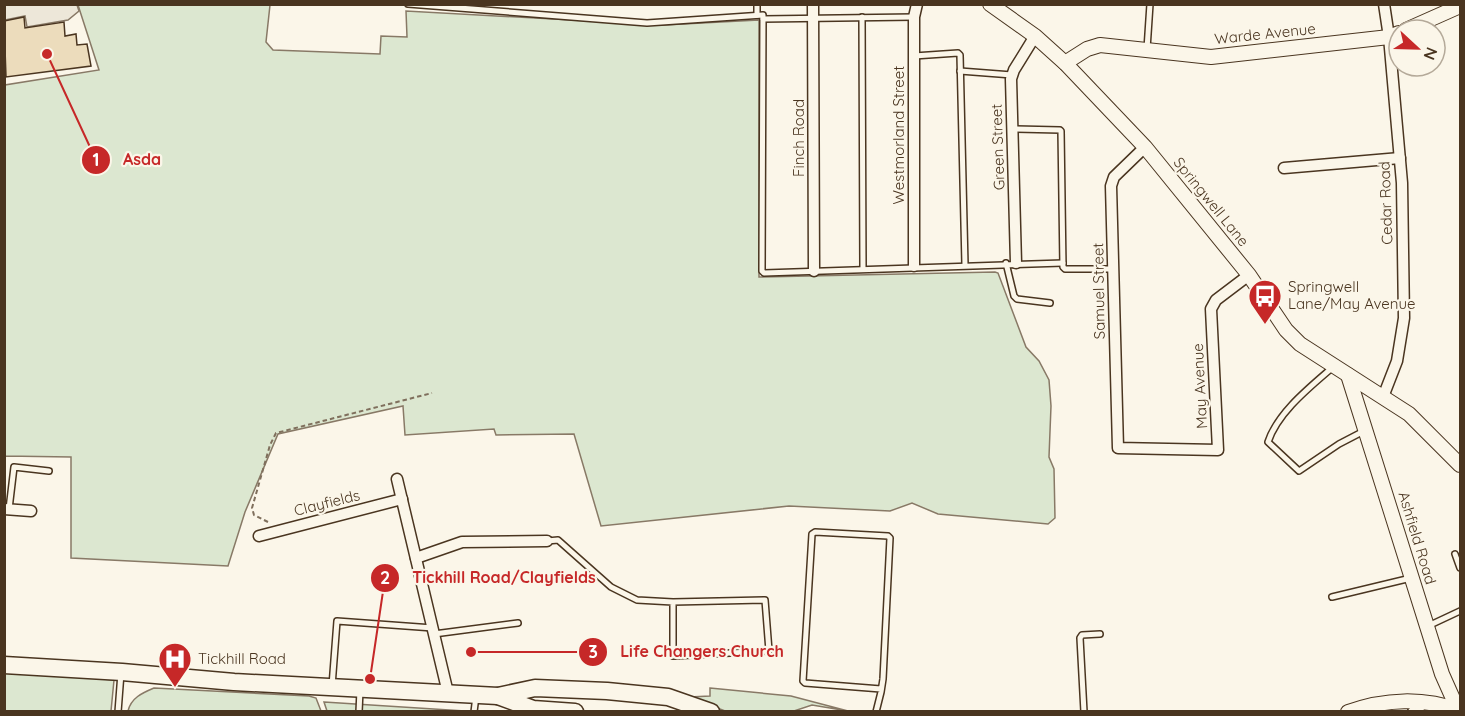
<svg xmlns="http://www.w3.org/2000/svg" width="1465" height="716" viewBox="0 0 1465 716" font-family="Quicksand,sans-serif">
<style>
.green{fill:#dce7d0;stroke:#887966;stroke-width:1.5}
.parking{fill:#ede7d9;stroke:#887966;stroke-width:1.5}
.building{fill:#ecdcbc;stroke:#4a3520;stroke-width:1.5}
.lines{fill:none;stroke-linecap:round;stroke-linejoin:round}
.lane-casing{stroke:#4a3520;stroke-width:8}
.street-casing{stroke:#4a3520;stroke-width:13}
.secondary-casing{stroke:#4a3520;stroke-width:16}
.primary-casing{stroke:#4a3520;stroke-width:19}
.path{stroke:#7f6f5c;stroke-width:2;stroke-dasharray:4.5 3;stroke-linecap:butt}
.lane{stroke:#fbf6e9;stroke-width:5}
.street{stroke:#fbf6e9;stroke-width:10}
.secondary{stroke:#fbf6e9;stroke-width:14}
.primary{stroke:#fbf6e9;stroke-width:16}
.labels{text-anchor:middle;stroke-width:4.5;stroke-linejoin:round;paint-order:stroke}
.street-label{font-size:15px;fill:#4a3520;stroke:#fbf6e9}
.poi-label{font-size:15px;fill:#4a3520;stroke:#fbf6e9;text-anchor:start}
.leader{fill:none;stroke:#c62828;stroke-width:2}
.callout-dot{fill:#c62828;stroke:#fbf6e9;stroke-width:2}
.mark-label{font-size:18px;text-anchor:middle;font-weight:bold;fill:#fff}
.callout-label{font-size:16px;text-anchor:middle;font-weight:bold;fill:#c62828;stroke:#fbf6e9;stroke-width:4.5;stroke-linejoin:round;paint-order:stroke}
</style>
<rect width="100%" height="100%" fill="#fbf6e9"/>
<!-- green -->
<g class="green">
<path d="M78 5H270L266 42 273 50 380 54 381 36 407 37 406 11 664 25 759 20V277L995 272 998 273 1026 347 1039 361 1049 380 1051 406 1049 457 1054 469 1055 518 1048 524 938 514 912 503 890 511 789 506 601 526 574 434 496 435 494 429 405 435 403 406 278 434 245 512 228 566 71 558V457L5 456V459V85L99 70Z"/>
<path d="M4 670 114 680 111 711H5Z"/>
<path d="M154 688 309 696 316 698 321 711H128C131 698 142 693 154 688Z"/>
<path d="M710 688 791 696 848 711 812 705 794 711H725L689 697 710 696Z"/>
<path d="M324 702 465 711H471H327Z"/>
</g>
<!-- parking -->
<path class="parking" d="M5 4 77 5 79 11 68 20 27 27 25 16 5 20Z"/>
<!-- building -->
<path class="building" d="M24 17 25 28 64 22 65 36 76 34 77 45 87 44 91 66 6 77 4 21Z"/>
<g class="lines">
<defs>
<g id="lane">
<path d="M408 4 647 23 763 15 762 271 764 273 1063 263"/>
<path d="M757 4V15"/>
<path d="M862 17 863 269"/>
<path d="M763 19 914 17"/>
<path d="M1147 49 1150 4"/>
<path d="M914 56 958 53 960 55 965 265"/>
<path d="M960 71 1012 75"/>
<path d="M1012 129 1060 130 1061 131 1063 267 1065 269H1113"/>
<path d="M1006 263 1014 296 1017 299 1050 303"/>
<path d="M1333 367C1310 387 1278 412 1268 442L1299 471 1339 444 1364 431"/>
<path d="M9 509 14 467 49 471"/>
<path d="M547 541 558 540 611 587 637 600 673 602 765 600 769 651 673 656V602"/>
<path d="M1455 554 1460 568"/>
<path d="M1332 597 1411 578"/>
<path d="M1428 626 1460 611"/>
<path d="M434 634 518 623"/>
<path d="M332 686 337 621 433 628"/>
<path d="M118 712 121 673"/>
<path d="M359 712 360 690"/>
<path d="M474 712 476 696"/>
<path d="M876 712 881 692 883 679 890 538 888 536 815 532 812 534 803 681 805 683 881 689"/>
<path d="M1084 712 1080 638 1082 635 1100 634"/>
</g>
<g id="street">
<path d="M813 4 814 271"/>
<path d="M1145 147 1114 177 1111 186 1118 448 1218 450 1211 309 1216 300 1249 275"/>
<path d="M1284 168 1400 158"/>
<path d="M1016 263 1011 79 1014 70 1035 36"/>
<path d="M914 266V17L917 4"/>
<path d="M1383 397 1397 361 1404 318 1402 183 1389 37 1384 4"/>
<path d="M397 479 448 693"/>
<path d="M4 509 31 511"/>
<path d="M259 536 402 499"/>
<path d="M416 558 462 542 547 541"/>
<path d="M1413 712 1424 703"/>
</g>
<g id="secondary">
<path d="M990 4 1035 36 1065 63 1145 147 1249 275 1286 330 1300 344 1409 414 1460 465"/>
<path d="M1406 30 1460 6"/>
<path d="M1065 63 1087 49 1100 45 1211 57 1389 37 1399 33"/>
<path d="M1348 375 1442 674 1458 710"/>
<path d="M1348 712C1384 699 1424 697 1460 711"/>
</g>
<g id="primary">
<path d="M4 665 122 672 234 682 498 696 535 688 607 691 668 697 711 712"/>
<path d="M498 696 533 709 575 712"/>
</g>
</defs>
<!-- lane casing -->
<use href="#lane" class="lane-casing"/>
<!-- street casing -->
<use href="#street" class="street-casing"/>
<!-- secondary casing -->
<use href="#secondary" class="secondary-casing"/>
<!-- primary casing -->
<use href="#primary" class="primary-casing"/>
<!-- path -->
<path class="path" d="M268 522 254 515 252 508 270 445 276 433 432 393"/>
<!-- lane -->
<use href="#lane" class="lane"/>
<!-- street -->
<use href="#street" class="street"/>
<!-- secondary -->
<use href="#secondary" class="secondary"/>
<!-- primary -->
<use href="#primary" class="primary"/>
</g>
<!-- icons -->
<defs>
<symbol id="bus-pin" viewBox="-11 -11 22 30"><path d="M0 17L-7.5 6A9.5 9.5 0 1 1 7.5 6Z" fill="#c62828" stroke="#fbf6e9"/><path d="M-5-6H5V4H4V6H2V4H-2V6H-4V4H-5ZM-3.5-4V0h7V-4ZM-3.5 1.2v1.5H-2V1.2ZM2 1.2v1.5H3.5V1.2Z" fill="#fff"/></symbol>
<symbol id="hospital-pin" viewBox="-11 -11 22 30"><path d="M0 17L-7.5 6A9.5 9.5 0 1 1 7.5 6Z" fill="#c62828" stroke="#fbf6e9"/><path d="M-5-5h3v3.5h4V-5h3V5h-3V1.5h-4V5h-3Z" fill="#fff"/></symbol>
</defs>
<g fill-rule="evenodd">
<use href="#bus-pin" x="1246" y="277" width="38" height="52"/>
<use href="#hospital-pin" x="156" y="640" width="38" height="52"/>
</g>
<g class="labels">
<!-- street labels -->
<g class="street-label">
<text transform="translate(1265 34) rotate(-6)" y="5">Warde Avenue</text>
<text transform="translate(899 135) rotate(-90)" y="5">Westmorland Street</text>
<text transform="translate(799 138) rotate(-90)" y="5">Finch Road</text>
<text transform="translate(998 147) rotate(-92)" y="5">Green Street</text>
<text transform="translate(1211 202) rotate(51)" y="5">Springwell Lane</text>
<text transform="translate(1386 203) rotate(-92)" y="5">Cedar Road</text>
<text transform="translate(1099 291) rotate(-91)" y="5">Samuel Street</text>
<text transform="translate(1200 386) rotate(-93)" y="5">May Avenue</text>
<text transform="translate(327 503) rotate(-14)" y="5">Clayfields</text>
<text transform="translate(1417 538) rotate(73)" y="5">Ashfield Road</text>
</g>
<!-- poi labels -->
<g class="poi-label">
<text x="1288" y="292">Springwell<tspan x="1288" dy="17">Lane/May Avenue</tspan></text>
<text x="198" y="664">Tickhill Road</text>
</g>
</g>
<!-- callouts -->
<path class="leader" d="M47 54L96 160M370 679L385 578M471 652L593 652"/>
<g class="callout-dot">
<circle cx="47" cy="54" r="6"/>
<circle cx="370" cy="679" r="6"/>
<circle cx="471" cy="652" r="6"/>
<circle cx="96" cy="160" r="15"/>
<circle cx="385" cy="578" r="15"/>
<circle cx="593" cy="652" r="15"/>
</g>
<g class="mark-label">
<text x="96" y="166">1</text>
<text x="385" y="584">2</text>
<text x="593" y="658">3</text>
</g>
<g class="callout-label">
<text x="142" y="165">Asda</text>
<text x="504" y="583">Tickhill Road/Clayfields</text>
<text x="702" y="657">Life Changers Church</text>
</g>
<!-- border -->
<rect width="1465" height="716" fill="none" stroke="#4a3520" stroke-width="12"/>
<!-- north arrow -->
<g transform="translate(1417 48) rotate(112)"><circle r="28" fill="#fbf6e9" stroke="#b4a999" stroke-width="1.5"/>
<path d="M0-4.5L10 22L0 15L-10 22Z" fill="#c62828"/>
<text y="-9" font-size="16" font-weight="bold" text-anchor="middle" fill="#4a3520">N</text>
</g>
</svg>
